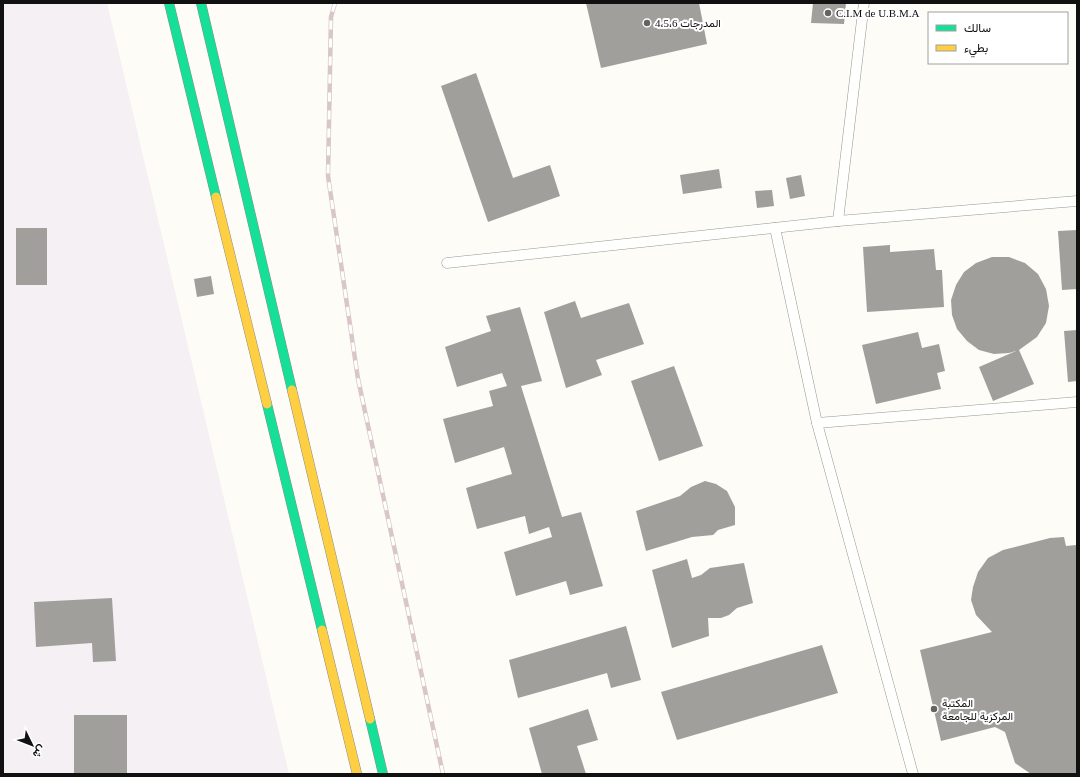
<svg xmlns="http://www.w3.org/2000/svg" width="1080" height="777" viewBox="0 0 1080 777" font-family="'Times New Roman',Vazirmatn,serif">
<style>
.industrial{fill:#f5f0f3}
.building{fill:#a19f9c}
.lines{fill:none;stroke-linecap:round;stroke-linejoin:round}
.lane-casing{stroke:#979795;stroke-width:11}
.fast-casing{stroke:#8e8d8b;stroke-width:10}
.slow-casing{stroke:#8e8d8b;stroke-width:10}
.lane{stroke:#fffffe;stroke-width:10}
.fast{stroke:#16e098;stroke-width:9}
.slow{stroke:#ffcf43;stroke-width:9}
.rail-casing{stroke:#d9c6c7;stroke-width:4.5}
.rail{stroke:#fff;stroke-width:3;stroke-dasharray:9;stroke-linecap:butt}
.poi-dot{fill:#646362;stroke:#fff;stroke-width:1.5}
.labels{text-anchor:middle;stroke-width:4;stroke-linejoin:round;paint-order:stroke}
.poi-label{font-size:11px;fill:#111;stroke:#fff;text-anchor:start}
</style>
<rect width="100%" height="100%" fill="#fdfcf7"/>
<!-- industrial -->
<path class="industrial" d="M3 3H107L289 774H3Z"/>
<!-- building -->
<g class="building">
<path d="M586 3H699L707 44 601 68Z"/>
<path d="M813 3H846L844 24 811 23Z"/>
<path d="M476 73 513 178 550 165 560 196 488 222 441 86Z"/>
<path d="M719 169 722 188 683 194 680 175Z"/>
<path d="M801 175 805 196 790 199 786 178Z"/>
<path d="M772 190 774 206 757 208 755 191Z"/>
<rect x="16" y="228" width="31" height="57"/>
<path d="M1077 230V289L1062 290 1058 231Z"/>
<path d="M890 245V252L934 249 936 270H942L944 307 867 312 863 247Z"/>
<path d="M992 257H1009L1025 263 1038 274 1046 289 1049 306 1046 323 1037 337 1019 350 1034 384 993 401 979 367 1016 351 1009 353 994 354 979 350 967 341 957 329 952 315 951 300 956 285 964 272 976 263Z"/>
<path d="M211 276 214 294 197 297 194 279Z"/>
<path d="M575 301 581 318 629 303 644 344 596 360 602 375 566 388 544 312Z"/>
<path d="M520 307 542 381 521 386 562 517 581 512 603 586 570 595 566 581 516 596 504 552 552 537 549 527 529 534 525 516 477 529 466 488 512 474 504 447 455 463 443 419 493 406 489 391 507 386 502 373 457 387 445 347 491 331 486 316Z"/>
<path d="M1077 330V381L1068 382 1064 331Z"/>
<path d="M918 332 922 348 939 344 945 371 937 373 941 389 876 404 862 345Z"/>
<path d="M674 366 703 446 659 461 631 381Z"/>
<path d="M705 481 716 484 727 491 735 507V525L718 530 713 535 692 537 646 551 636 511 680 496 691 487Z"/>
<path d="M1064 537 1066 546 1076 545 1077 552V774H1031L1015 763 1005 732 995 727 941 741 920 650 992 632 976 615 971 600 973 587 978 572 988 558 1003 550 1050 538Z"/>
<path d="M687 559 692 578 701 575 710 568 744 563 753 603 737 608 729 615 721 618H708L709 636 672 648 652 570Z"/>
<path d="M112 598 116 661 93 662 92 643 36 647 34 602Z"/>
<path d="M626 626 641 680 611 688 607 673 518 698 509 660Z"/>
<path d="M822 645 838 693 677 740 661 692Z"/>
<path d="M588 709 598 740 577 746 586 774H542L529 728Z"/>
<rect x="74" y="715" width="53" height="59"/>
</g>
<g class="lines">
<defs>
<g id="lane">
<path d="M838 221 864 3"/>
<path d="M775 228 817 423 913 774"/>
<path d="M447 263 838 221 1077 201"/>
<path d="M817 423 1077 402"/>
</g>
<g id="fast">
<path d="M169 3 216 197"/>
<path d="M201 3 292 390"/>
<path d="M267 404 322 630"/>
<path d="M370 719 383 774"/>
</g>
<g id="slow">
<path d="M216 197 267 404"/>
<path d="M292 390 370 719"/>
<path d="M322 630 357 774"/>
</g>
</defs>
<!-- lane casing -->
<use href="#lane" class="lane-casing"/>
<!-- fast casing -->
<use href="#fast" class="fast-casing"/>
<!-- slow casing -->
<use href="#slow" class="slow-casing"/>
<!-- lane -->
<use href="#lane" class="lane"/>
<!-- fast -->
<use href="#fast" class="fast"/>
<!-- slow -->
<use href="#slow" class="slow"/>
<defs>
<path id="rail" d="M335 3 331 17 328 176 358 379 443 774"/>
</defs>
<!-- rail casing -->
<use href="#rail" class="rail-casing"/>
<!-- rail -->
<use href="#rail" class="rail"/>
</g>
<!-- markers -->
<g class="poi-dot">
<circle cx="828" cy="13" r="4"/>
<circle cx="647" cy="23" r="4"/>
<circle cx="934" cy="709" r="4"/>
</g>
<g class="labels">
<!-- poi labels -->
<g class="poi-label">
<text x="836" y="17">C.I.M de U.B.M.A</text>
<text x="655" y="27">المدرجات 4،5،6</text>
<text x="942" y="707">المكتبة<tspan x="942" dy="13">المركزية للجامعة</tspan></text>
</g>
</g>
<!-- border -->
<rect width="1080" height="777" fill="none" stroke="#111111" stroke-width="8"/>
<!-- legend -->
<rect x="928" y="12" width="140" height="52" fill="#ffffff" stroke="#a0a0a0"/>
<rect x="936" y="25" width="20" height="6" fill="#16e098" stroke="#a0a0a0"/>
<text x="964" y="32" font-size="12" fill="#111111">سالك</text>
<rect x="936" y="45" width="20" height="6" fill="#ffcf43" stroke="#a0a0a0"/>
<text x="964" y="52" font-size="12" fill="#111111">بطيء</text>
<!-- north arrow -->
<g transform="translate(32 745) rotate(133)" stroke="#ffffff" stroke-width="3" paint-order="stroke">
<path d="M0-3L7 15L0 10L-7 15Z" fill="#111111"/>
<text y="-6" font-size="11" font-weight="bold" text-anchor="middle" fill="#111111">ش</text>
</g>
</svg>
